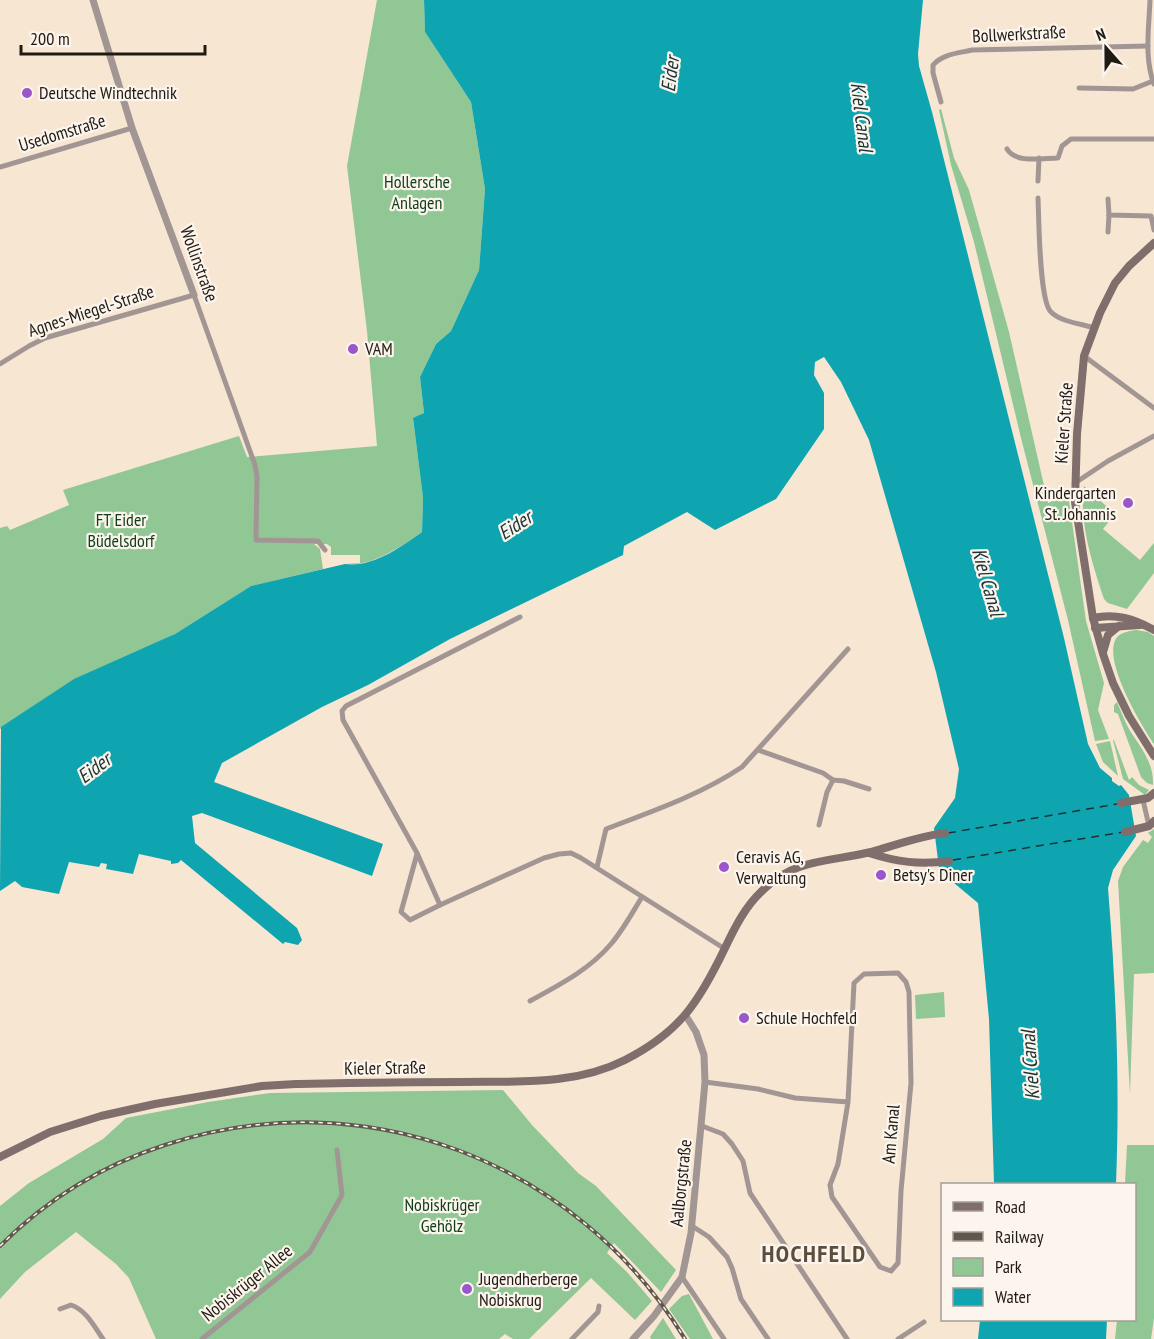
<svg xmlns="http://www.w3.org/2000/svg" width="1154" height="1339" viewBox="0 0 1154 1339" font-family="'PT Sans Narrow',sans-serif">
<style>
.green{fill:#91c695}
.water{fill:#0fa5b0}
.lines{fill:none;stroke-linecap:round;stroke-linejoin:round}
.ferry{stroke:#1b3133;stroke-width:1.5;stroke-dasharray:8 6;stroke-linecap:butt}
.minor{stroke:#a29694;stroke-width:5}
.tertiary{stroke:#a29694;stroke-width:7}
.secondary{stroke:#7f6e6c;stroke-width:8}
.rail-casing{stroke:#61584d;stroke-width:4}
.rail{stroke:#fcf5ed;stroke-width:1.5;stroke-dasharray:4.5;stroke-linecap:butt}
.poi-dot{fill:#9b56ca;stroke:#fcf5ed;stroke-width:2}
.labels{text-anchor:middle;stroke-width:4.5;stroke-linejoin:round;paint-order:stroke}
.street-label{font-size:18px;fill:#201a13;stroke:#fcf5ed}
.poi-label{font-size:18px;fill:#201a13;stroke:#fcf5ed;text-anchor:start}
.park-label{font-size:18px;fill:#0e3e17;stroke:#fcf5ed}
.water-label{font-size:20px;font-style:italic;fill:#1b3133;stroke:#fcf5ed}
.district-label{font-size:24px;font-weight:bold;letter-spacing:1.5px;fill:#5c4e3c;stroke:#fcf5ed}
</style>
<rect width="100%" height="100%" fill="#f7e6d2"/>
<!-- green -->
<g class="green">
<path d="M377 0H424L425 32 471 102 485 189 479 270 451 331 436 344 420 377 424 413 413 419 423 496 422 532C402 546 370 568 345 564L360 563V555H331V547L327 544H314L320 549 323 569 251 586 175 634 0 729V528L7 526 10 530 69 505 63 490 239 436 247 457 377 446 367 331 347 166Z"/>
<path d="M941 109 954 158 969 190 1009 332 1048 503 1068 494 1086 621 1104 683 1098 710 1109 739 1095 741 1068 620 1022 442 974 242 951 165 939 110Z"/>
<path d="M1084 486 1115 514 1103 529 1140 560 1154 543V573L1127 609 1108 603 1104 599C1092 563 1079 523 1084 486Z"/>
<path d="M1136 630 1148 632 1154 636V744C1142 726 1099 656 1118 636 1123 632 1130 631 1136 630Z"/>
<path d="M1117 702C1121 711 1124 720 1129 729 1140 747 1154 762 1153 785L1147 783 1141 777 1118 714 1114 712V705Z"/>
<path d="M1113 740H1114L1129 780 1132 777 1139 785 1149 790 1145 795 1123 779Z"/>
<path d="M1110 741 1118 776 1103 762 1096 744Z"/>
<path d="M1154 829V973L1134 974 1130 1094 1118 881 1123 867 1143 840 1148 843 1152 837 1148 833Z"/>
<path d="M944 992 945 1017 916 1019 915 995Z"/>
<path d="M503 1090 532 1125 578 1173 596 1186 676 1270 661 1292 614 1243 607 1253 627 1272 652 1301 635 1320 591 1278 529 1339H513L505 1334 499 1339H156L129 1278 116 1264 76 1232 25 1272 0 1299V1206L29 1183 103 1139 126 1118 208 1102 270 1093Z"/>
<path d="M1127 1145H1154V1318L1151 1339H1115L1117 1320H1134V1184H1125Z"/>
<path d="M689 1294 713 1339H690L669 1309 682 1296Z"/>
<path d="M663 1318 676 1339H651L650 1337Z"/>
</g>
<!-- water -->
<g class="water">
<path d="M424 0H923L918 54 919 66 932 112 1064 638 1088 744 1100 768 1112 778V781L1119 786 1121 785 1129 795 1136 836 1113 870 1108 888C1116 987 1120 1085 1116 1184H994L989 1019 978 903 942 873 939 868 934 828 955 798 959 769 936 672 869 440 841 382 824 357 815 362 814 375 824 393V429L776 499 715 530 687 512 624 546 623 555 450 639 368 685 322 707 222 763 214 782 383 844 372 876 202 813 192 816 195 843 297 928 302 940 298 945 285 942 283 944 181 860 178 863 171 864V861L139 854 133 874 106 869 107 864 101 863 99 867 69 862 59 894 22 887 15 881 0 891 1 727 74 679 175 634 251 586 345 564C372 568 401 547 422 532L423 497 413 418 424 413 420 377 436 344 451 331 479 270 485 189 471 102 425 32Z"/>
<path d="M980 1320H1107L1106 1339H978Z"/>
</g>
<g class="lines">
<!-- ferry -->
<g class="ferry">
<path d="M948 833 1117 804"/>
<path d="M953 860 1123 832"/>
</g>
<!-- minor -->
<g class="minor">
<path d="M1150 0C1149 28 1144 58 1154 84"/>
<path d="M1079 88 1133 89 1153 81"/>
<path d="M941 102 933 73V65C942 54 959 53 972 50L1148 46"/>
<path d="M1007 149C1016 164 1043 158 1058 158L1062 146 1071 139H1154"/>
<path d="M0 167 132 128"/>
<path d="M1038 181 1039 158"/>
<path d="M1038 198C1039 218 1039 301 1051 312 1061 322 1082 324 1095 328"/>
<path d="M1108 199 1109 215 1151 216 1154 230"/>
<path d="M1108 232 1109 215"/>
<path d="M1084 356 1154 408"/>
<path d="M0 364 29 346 45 338 194 295 255 465 257 477 256 540 318 541 325 550"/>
<path d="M1075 483 1108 461 1154 436"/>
<path d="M520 617 346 706 342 711 343 720 417 853 440 905 544 858 559 854 571 853 581 858 725 949"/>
<path d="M758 750 823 773 833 780 844 781 869 789"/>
<path d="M1143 800 1149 826"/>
<path d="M819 825 827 792 833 780"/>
<path d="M417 854 401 912 410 920 440 905"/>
<path d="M597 867 606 829C653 811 700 795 742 767L848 649"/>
<path d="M530 1001C559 985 589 970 611 944 623 930 632 913 642 897"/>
<path d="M705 1082 758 1089 795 1098 848 1102 854 983 864 974 898 973 906 982 909 992 911 1083 901 1191 898 1263 891 1271 880 1267 832 1197 830 1185 838 1164 848 1102"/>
<path d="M702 1126 723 1134 732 1144 743 1161 750 1193 847 1339"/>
<path d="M692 1226 709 1237 727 1257 732 1268 741 1299 768 1339"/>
<path d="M682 1277 724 1339"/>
<path d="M60 1309 71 1305C86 1310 94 1326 103 1339"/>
<path d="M202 1339 310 1252 342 1195 337 1150"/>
<path d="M572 1339 598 1312 599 1306"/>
<path d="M898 1339 924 1322"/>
</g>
<!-- tertiary -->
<g class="tertiary">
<path d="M93 0 132 128 194 295"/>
<path d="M633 1339 654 1316 682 1277 691 1233 705 1082 704 1055 696 1032 686 1016"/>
</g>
<!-- secondary -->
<g class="secondary">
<path d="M1154 243 1129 266 1115 283 1100 313 1084 356 1077 434 1075 502 1093 618 1103 654 1113 683 1129 716 1154 756"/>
<path d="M1093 618C1116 613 1134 619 1154 630"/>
<path d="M1095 628 1140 625"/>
<path d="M1103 652 1108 635 1119 626"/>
<path d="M1121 803 1148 798 1154 793"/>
<path d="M1125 832 1149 826 1154 821"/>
<path d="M869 853C897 862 920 865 949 861"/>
<path d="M0 1157 50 1132 101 1116 155 1104 262 1086 296 1084C351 1083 405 1082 460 1082 515 1081 574 1086 625 1060 680 1032 699 1002 725 948 735 927 745 907 762 891 794 858 830 862 871 852 896 845 920 836 945 833"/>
</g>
<defs>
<path id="rail" d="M0 1246C46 1200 103 1165 165 1145 364 1079 576 1161 685 1339"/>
</defs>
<!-- rail casing -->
<use href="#rail" class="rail-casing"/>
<!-- rail -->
<use href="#rail" class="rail"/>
</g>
<!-- markers -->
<g class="poi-dot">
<circle cx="27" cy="93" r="6"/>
<circle cx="353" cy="349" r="6"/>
<circle cx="1128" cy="503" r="6"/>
<circle cx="724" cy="867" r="6"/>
<circle cx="881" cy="875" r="6"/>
<circle cx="744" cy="1018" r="6"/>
<circle cx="467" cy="1289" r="6"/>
</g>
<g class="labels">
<!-- street labels -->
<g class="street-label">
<text transform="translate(1019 34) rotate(-3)" y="6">Bollwerkstraße</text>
<text transform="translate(62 133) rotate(-17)" y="6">Usedomstraße</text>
<text transform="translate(199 264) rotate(70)" y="6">Wollinstraße</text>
<text transform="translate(91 311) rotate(-18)" y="6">Agnes-Miegel-Straße</text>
<text transform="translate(1064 423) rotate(-86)" y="6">Kieler Straße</text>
<text transform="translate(385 1068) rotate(-1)" y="6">Kieler Straße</text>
<text transform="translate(891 1134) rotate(-85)" y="6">Am Kanal</text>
<text transform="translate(681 1183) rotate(-84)" y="6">Aalborgstraße</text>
<text transform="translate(247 1283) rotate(-39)" y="6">Nobiskrüger Allee</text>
</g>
<!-- poi labels -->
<g class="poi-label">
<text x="39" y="99">Deutsche Windtechnik</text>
<text x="365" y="355">VAM</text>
<text x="1116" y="499" text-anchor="end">Kindergarten<tspan x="1116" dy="21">St. Johannis</tspan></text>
<text x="736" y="863">Ceravis AG,<tspan x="736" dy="21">Verwaltung</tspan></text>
<text x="893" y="881">Betsy's Diner</text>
<text x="756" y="1024">Schule Hochfeld</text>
<text x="479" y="1285">Jugendherberge<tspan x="479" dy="21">Nobiskrug</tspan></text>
</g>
<!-- park labels -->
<g class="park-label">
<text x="417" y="188">Hollersche<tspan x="417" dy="21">Anlagen</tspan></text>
<text x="121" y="526">FT Eider<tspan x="121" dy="21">Büdelsdorf</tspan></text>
<text x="442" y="1211">Nobiskrüger<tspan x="442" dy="21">Gehölz</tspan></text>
</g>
<!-- water labels -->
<g class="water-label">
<text transform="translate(670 74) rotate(-83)" y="7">Eider</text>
<text transform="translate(862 117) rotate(83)" y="7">Kiel Canal</text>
<text transform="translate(515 525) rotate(-33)" y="7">Eider</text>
<text transform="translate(988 582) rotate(74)" y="7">Kiel Canal</text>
<text transform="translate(94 768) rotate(-37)" y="7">Eider</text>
<text transform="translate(1030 1065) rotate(-94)" y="7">Kiel Canal</text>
</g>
<!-- district labels -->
<g class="district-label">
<text x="814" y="1262">HOCHFELD</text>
</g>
</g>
<!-- legend -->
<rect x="941" y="1183" width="195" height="138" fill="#fcf5ed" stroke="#a49d96" stroke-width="1.5"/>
<rect x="953" y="1202" width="30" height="9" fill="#7f6e6c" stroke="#a49d96" stroke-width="1.5"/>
<text x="995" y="1213" font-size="18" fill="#201a13">Road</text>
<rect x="953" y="1232" width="30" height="9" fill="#61584d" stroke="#a49d96" stroke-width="1.5"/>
<text x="995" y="1243" font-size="18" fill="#201a13">Railway</text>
<rect x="953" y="1258" width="30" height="18" fill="#91c695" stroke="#a49d96" stroke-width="1.5"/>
<text x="995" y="1273" font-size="18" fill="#201a13">Park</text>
<rect x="953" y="1288" width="30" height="18" fill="#0fa5b0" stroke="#a49d96" stroke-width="1.5"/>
<text x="995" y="1303" font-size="18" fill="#201a13">Water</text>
<!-- north arrow -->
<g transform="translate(1106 48) rotate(339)" stroke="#fcf5ed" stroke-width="4.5" paint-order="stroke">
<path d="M0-4.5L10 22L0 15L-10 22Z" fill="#201a13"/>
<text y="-9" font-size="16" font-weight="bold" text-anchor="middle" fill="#201a13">N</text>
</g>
<!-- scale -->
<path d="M21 45v9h184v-9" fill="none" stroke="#201a13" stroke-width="3"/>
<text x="30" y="45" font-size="18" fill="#201a13" stroke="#fcf5ed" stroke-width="4.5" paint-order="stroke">200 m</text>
</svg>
